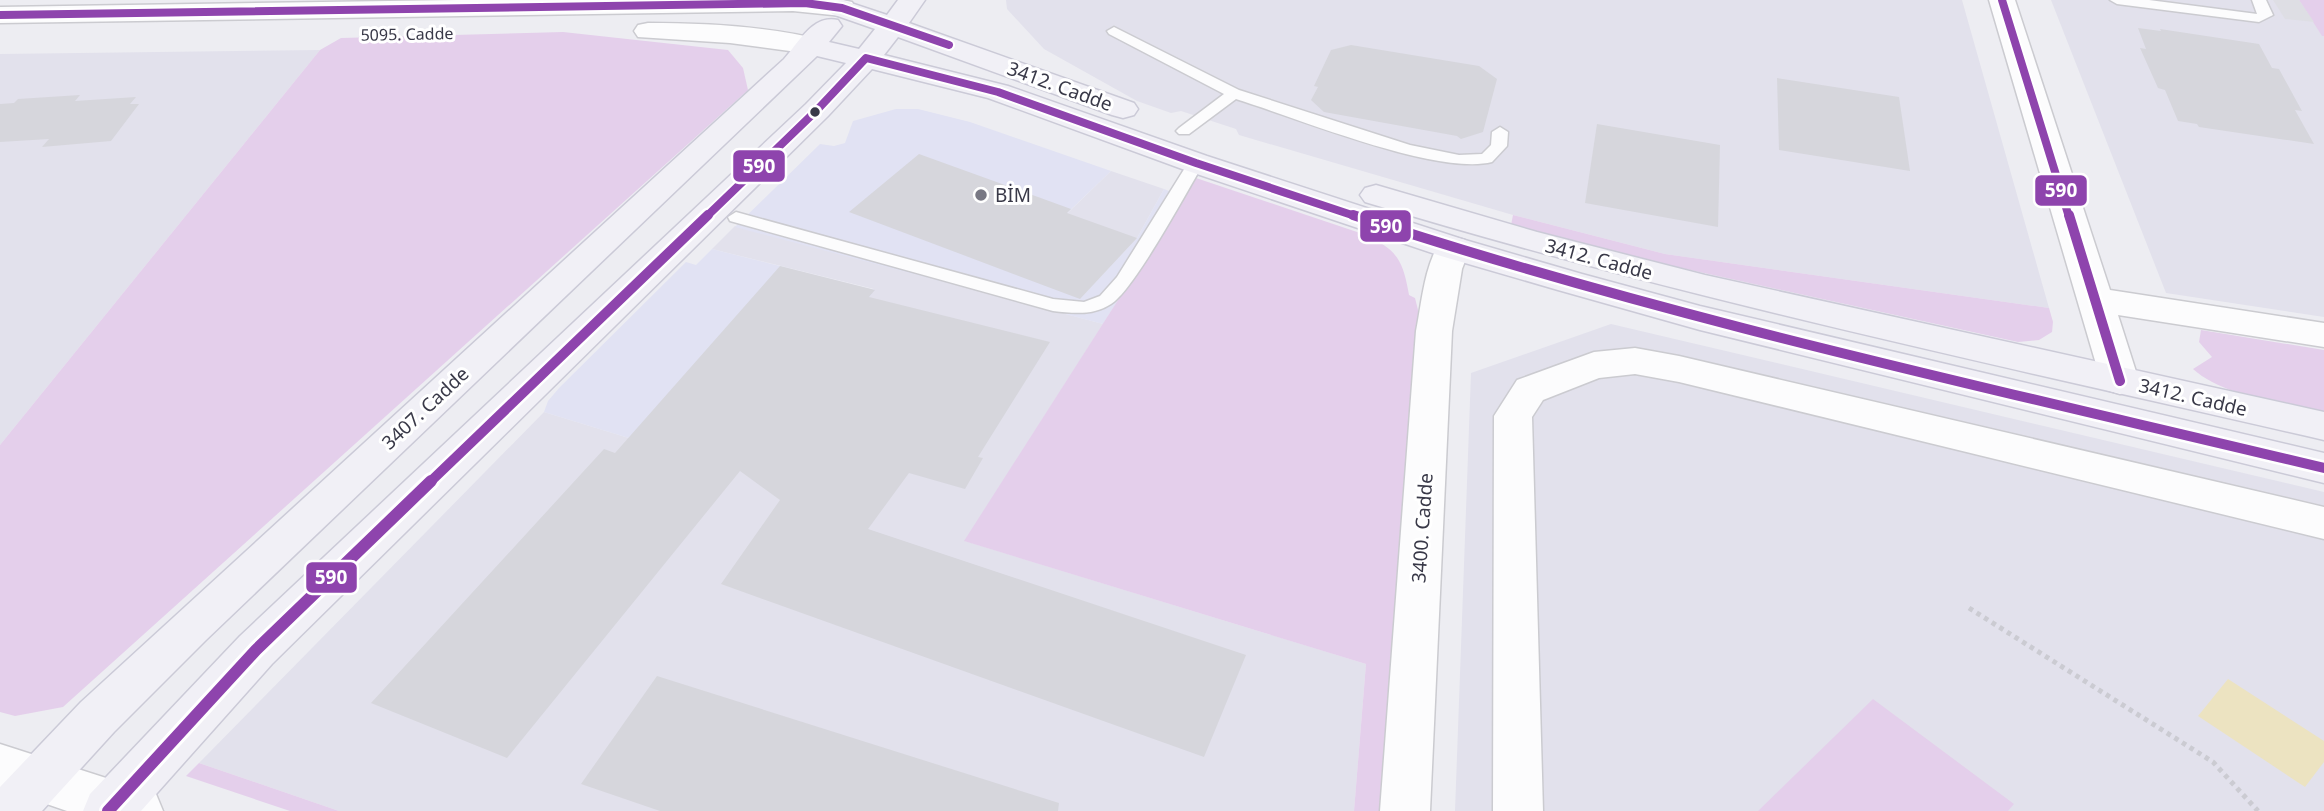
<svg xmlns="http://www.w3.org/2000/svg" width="2324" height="811" viewBox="0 0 2324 811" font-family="'Noto Sans',sans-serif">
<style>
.residential{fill:#e2e1ec}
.commercial{fill:#e1e2f3}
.green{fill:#e4cfeb}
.parking{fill:#dedee4}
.water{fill:#ece3c1}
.building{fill:#d6d6dc}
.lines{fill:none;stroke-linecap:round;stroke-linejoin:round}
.lane-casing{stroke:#cbcbd0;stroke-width:3}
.street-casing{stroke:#cbcbd0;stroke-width:3}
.secondary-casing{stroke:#cbcad7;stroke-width:3}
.path{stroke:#cbcbd2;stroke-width:5;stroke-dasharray:4.5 4.5;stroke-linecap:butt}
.lane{fill:#fcfcfd;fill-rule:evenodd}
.street{fill:#fcfcfd;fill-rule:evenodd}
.secondary{fill:#f1f0f6;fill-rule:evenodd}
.bus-1-far2-casing{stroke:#fff;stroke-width:12}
.bus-1-far1-casing{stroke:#fff;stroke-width:15}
.bus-1-casing{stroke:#fff;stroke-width:18}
.bus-1-far2{stroke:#8e44ad;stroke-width:8}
.bus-1-far1{stroke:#8e44ad;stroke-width:10}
.bus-1{stroke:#8e44ad;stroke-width:12}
.bus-dot{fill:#393948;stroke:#fff;stroke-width:2.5}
.poi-dot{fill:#787884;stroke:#fff;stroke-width:2.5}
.labels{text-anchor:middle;stroke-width:6;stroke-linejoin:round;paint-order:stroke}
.far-street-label{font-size:16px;fill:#393948;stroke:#fff}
.street-label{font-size:19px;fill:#393948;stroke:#fff}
.poi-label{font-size:19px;fill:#393948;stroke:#fff;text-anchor:start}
.line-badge{stroke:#fff;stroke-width:2.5}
.badge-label{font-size:19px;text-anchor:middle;font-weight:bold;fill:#fff}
</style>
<rect width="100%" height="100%" fill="#ededf2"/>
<!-- residential -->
<g class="residential">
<path d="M1006 0H1962L2049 308 1665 254 1513 215 1239 135 1236 129 1181 111 1171 113 1137 101 1044 49 1007 9Z"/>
<path d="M2051 0H2324V317L2166 293Z"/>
<path d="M320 50 0 445V54Z"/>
<path d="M1111 171 1164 189 1137 238 1084 294 1012 267Z"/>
<path d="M735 226 1103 324 965 541 1366 664 1354 811H339L199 763 544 412 733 470 874 289 712 249Z"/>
<path d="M1611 324 2324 492V811H1455L1471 373Z"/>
</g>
<!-- commercial -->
<g class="commercial">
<path d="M896 109H918L970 122 1111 171 1012 266 1084 294 1137 238 1164 189 1184 197 1103 324 735 227 820 144 834 146 845 143 853 121Z"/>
<path d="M712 249 875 290 733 470 544 412 548 401 559 388 686 262 696 265Z"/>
</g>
<!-- green -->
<g class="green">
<path d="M2299 0H2324V36H2322Z"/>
<path d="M563 32 728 50 743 68 748 90 63 707 15 716 0 712V445L320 50 341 38Z"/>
<path d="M1196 178 1366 235C1397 250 1403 260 1409 295L1415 298 1420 318 1384 811H1354L1366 664 964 541Z"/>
<path d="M1513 215 1665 254 2049 308 2053 322 2052 332 2039 340 2018 342 1636 258 1511 225Z"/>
<path d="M2201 330 2324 350V413C2285 404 2223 396 2193 369L2212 357 2199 342Z"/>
<path d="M1873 699 2014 804 2008 811H1758Z"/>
<path d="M199 763 339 811H290L186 776Z"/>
</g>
<!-- parking -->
<path class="parking" d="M2273 0H2299L2314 22 2285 19Z"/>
<!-- water -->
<path class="water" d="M2228 679 2324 741V762L2305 787 2198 716Z"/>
<!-- building -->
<g class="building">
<path d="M2138 28 2161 31 2160 29 2259 44 2272 68 2279 69 2302 111 2295 110 2314 144 2199 127 2197 124 2178 121 2165 90 2158 88 2140 48 2146 49Z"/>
<path d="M1351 45 1479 66 1497 79 1483 132 1461 139 1457 136 1324 112 1311 100 1318 87 1314 86 1331 50Z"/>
<path d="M1777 78 1899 97 1910 171 1779 150Z"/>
<path d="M80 95 75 101 136 97 130 104H139L111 141 42 147 49 139 0 142V104L14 103 18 99Z"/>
<path d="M1597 124 1720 145 1718 227 1585 203Z"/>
<path d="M919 154 1071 209 1067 213 1137 238 1080 299 849 212Z"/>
<path d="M780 266 875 290 869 297 1050 342 978 457 983 458 965 489 909 473 868 529 1246 655 1204 757 721 584 780 500 740 471 507 758 371 703 604 449 615 453Z"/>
<path d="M657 676 1059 803 1058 811H660L581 784Z"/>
</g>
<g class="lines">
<defs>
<g id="lane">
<path d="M2110 0H2149L2257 14 2252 0H2266L2273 15 2259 22 2117 4Z"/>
<path d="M1114 27 1239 90 1410 145 1459 155 1482 154 1491 145 1492 132 1500 127 1508 132 1507 146 1492 162C1437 176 1294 117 1236 99L1189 134H1179L1176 131 1179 128 1224 94 1109 34 1107 31Z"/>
<path d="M1196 158 1204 163C1187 191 1134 290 1111 304 1093 316 1073 313 1053 311L730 221 728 217 736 212 1053 299 1084 302 1100 296 1117 277 1188 163Z"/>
</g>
<g id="street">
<path d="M457 0H842L852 2 855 8 852 14 842 16 793 11 0 23V7Z"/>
<path d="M1989 0H2015L2110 290 2324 323V347L2118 315 2139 381 2133 390 2120 394 2107 390 2101 381Z"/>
<path d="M648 23C705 23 766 26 822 40L826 46 822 52 812 54 730 43 638 37 634 31 638 25Z"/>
<path d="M1453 237 1465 240 1470 248 1462 269 1452 331 1430 811H1380L1416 331C1422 301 1424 267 1441 240Z"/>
<path d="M1635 348 1679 356 2324 507V539L1679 382 1635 374 1599 378 1543 400 1532 417 1543 811H1493L1494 416 1517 380 1594 352Z"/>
<path d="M0 744 156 794 163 811H67L0 788Z"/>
</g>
<g id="secondary">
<path d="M842 0 887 15 898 0H925L909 23 1134 103 1138 109 1134 115 1123 118 1112 115 898 37 884 55 1008 86 1207 156 1465 240 1582 274 1700 306 2324 453V483L1700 330 1558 290 1441 256 1185 170 988 98 872 69 828 116 272 664 141 811H83L90 794 240 636 806 104 846 63 817 56 206 640 114 732 42 811H0V787L81 702 784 59C799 42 813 14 838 20L842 26 829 42 859 49 875 29 832 14 829 8 832 2Z"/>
<path d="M1376 185 1537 232 1705 275 2324 412V440C2003 366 1680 298 1365 202L1360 195 1365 188Z"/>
</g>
</defs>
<!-- lane casing -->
<use href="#lane" class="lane-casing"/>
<!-- street casing -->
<use href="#street" class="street-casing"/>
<!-- secondary casing -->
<use href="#secondary" class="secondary-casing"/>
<!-- path -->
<path class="path" d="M1969 608 2213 762 2258 811"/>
<!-- lane -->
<use href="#lane" class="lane"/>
<!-- street -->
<use href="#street" class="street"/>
<!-- secondary -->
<use href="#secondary" class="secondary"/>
<defs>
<g id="bus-1-far2">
<path d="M2002 0 2069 217"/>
<path d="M0 15 805 3 842 8 949 45"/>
<path d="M706 217 817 110 866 58 998 92 1196 163 1358 217"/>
</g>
<g id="bus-1-far1">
<path d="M1353 215C1671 320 1999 390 2324 468"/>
<path d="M2069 215 2120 381"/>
<path d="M429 483 708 215"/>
</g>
<path id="bus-1" d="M108 811 256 650 431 481"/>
</defs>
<!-- bus-1-far2 casing -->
<use href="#bus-1-far2" class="bus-1-far2-casing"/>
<!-- bus-1-far1 casing -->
<use href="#bus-1-far1" class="bus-1-far1-casing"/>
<!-- bus-1 casing -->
<use href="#bus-1" class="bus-1-casing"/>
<!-- bus-1-far2 -->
<use href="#bus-1-far2" class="bus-1-far2"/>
<!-- bus-1-far1 -->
<use href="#bus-1-far1" class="bus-1-far1"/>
<!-- bus-1 -->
<use href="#bus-1" class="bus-1"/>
</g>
<!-- markers -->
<circle class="bus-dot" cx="815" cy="112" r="6"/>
<circle class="poi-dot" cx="981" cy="195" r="7"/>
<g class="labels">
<!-- far-street labels -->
<g class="far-street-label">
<text transform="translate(407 34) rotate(-1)" y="6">5095. Cadde</text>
</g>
<!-- street labels -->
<g class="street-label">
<text transform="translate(1060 86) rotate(20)" y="7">3412. Cadde</text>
<text transform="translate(1599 259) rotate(15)" y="7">3412. Cadde</text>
<text transform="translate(2193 397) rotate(13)" y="7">3412. Cadde</text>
<text transform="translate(425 408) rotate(-43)" y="7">3407. Cadde</text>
<text transform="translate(1422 528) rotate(-86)" y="7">3400. Cadde</text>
</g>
<!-- poi labels -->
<g class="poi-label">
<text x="995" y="202">BİM</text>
</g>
</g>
<g class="line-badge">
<rect x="732" y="149" width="54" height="34" rx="7" fill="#8e44ad"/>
<rect x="2034" y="174" width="54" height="33" rx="7" fill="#8e44ad"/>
<rect x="1359" y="209" width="53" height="34" rx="7" fill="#8e44ad"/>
<rect x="305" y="561" width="53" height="33" rx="7" fill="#8e44ad"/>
</g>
<g class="badge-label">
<text x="759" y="173">590</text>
<text x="2061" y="197">590</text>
<text x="1386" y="233">590</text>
<text x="331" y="584">590</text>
</g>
</svg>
